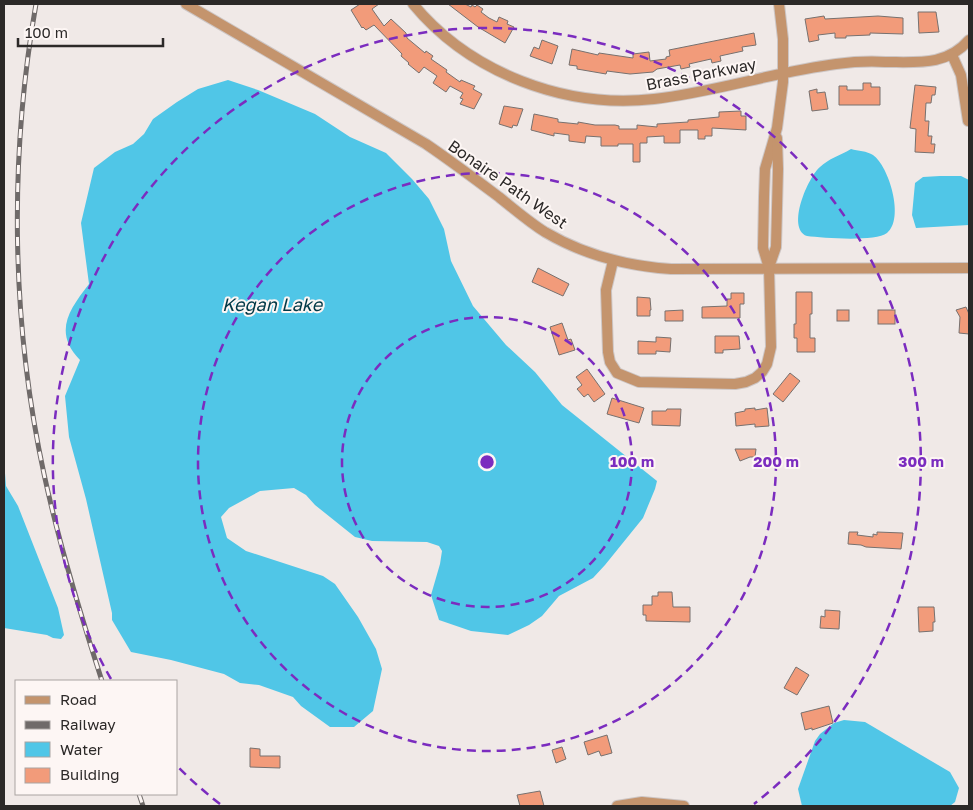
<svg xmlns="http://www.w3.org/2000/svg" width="973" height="810" viewBox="0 0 973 810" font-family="'Golos Text',sans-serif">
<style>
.water{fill:#50c6e7}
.building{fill:#f29b7a;stroke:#77716f}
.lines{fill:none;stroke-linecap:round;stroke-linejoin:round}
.minor-casing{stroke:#cdc6c5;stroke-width:12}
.minor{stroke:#c4946d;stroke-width:10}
.rail-casing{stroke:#6f6a69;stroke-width:5}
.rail{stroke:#fdf6f4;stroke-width:3;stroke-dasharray:9;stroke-linecap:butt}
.ring{fill:none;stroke:#7b2cbf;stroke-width:2.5;stroke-dasharray:9 6}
.labels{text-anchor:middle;stroke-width:4;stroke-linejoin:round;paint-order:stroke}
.street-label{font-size:16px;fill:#2c2928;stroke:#fdf6f4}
.water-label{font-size:18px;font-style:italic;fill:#013947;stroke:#fdf6f4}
.centre{fill:#7b2cbf;stroke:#fdf6f4;stroke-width:2.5}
.ring-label{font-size:15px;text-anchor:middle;font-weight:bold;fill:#7b2cbf;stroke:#fdf6f4;stroke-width:4;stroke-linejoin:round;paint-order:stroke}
</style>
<rect width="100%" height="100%" fill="#f0e9e7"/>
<!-- water -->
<g class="water">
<path d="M228 80 258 90 315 114 350 137 386 153 412 179 429 199 444 229 451 261 473 306 506 345 535 372 562 405 657 481 655 489 643 518 605 565 593 578 559 596 542 616 529 625 508 635 471 631 439 620 431 595 440 564 442 551 439 546 427 542 372 541 355 537 315 505 306 495 294 488 260 491 229 508 221 517 227 538 246 551 323 576 335 584 358 617 376 649 382 669 373 711 354 727H330L301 706 293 697 259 685 240 683 224 674 171 660 131 652 112 620V613L86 499 69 437 65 396 80 360C53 332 69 310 89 284L81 223 94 168 115 152 133 144 144 134 153 119 177 102 198 89Z"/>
<path d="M851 149C858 151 867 151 873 155 889 166 905 219 887 233 875 242 823 238 807 236 786 228 808 177 820 167 828 159 841 155 851 149Z"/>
<path d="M940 176H961L969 180V225L916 228 912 215 915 183 923 177Z"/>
<path d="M4 460 6 486 18 506 58 608 64 635 61 639 53 638 47 635 4 628Z"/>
<path d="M844 720 865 722 950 772 959 788 955 802 950 806H802L798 789 815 741 820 734 834 723Z"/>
</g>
<!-- building -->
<g class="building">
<path d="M360 4H379L372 9 384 26 391 19 406 33 407 38 425 53 426 51 433 56 431 59 447 70 446 72 460 82 461 80 475 86 473 89 482 94 474 109 460 104 463 99 460 98 463 93 450 86 446 92 433 83 437 76 424 67 419 73 408 64 409 63 401 56 402 54 374 25 366 30 363 27 362 28 351 10Z"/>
<path d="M448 4H465L471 7 472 5 475 7 477 5 483 9 481 12 489 18 497 22 499 17 508 21 507 24 514 27 505 43 478 27Z"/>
<path d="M918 12H936L939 32 919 33Z"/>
<path d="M824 16 825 19 878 16 903 18V34L870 33V35L846 36V38H835V33L818 35 819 40 809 42 805 19Z"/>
<path d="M754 33 756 45 742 47 743 51 720 56 721 61 712 63 711 59 689 64 690 67 681 69 680 65 657 69 653 72 630 74 607 71 606 74 577 69V66L569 65 572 49 598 55 599 53 633 58V54L649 52 650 61 666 59V57L670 56 669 50Z"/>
<path d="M542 40 558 46 552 64 530 56 534 47 539 49Z"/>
<path d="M863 83H871V87H880V105H839V86H847V90H863Z"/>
<path d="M915 85 936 87 935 95H932L931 103H926L925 121H929L928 136H932L931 144H935L934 153 915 152 916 129 910 128Z"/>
<path d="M817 89V93L825 92 828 109 812 111 809 91Z"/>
<path d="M504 106 523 109 517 126 513 125 512 128 499 124Z"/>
<path d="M741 111V116H746V130L712 128V136H705V139H698V130H680V143H664V136L647 137V143H640V162H633V144H618V146H601V137L586 136 585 143 569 141V135L554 133V136L531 130 534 114 558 119V122L578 124V122L595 125H615L619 126V129H637V125L657 127V124L688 122V120L719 117V112Z"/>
<path d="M538 268 569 284 563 296 532 282Z"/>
<path d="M796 292H812V314H810V338H815V352H797V338H794V324H796Z"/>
<path d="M731 293H744V304H740V318H702V307L727 306V299H731Z"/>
<path d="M637 297 650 298 651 310H650V316H637Z"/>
<path d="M966 307 969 314V334L959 333 960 317 956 310Z"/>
<path d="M683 310V321H665V311Z"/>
<rect x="837" y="310" width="12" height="11"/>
<rect x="878" y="310" width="17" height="14"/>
<path d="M562 323 568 340 571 339 575 350 559 355 550 327Z"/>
<path d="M715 336H739L740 349 723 350V353H715Z"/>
<path d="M656 337 671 338 670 352 656 351V354H638V341L656 342Z"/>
<path d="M587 369 605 394 594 402 588 394 584 397 577 389 582 385 576 377Z"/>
<path d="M790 373 800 381 783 402 773 394Z"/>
<path d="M612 398 644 408 639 423 607 414Z"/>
<path d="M755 408V410L767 408 769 426 755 427V424L736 426 735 413 745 411V409Z"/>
<path d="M667 409H681L680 426 652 425V411H666Z"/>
<path d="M735 449H756L755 457H750L740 461Z"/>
<path d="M849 532H858L857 535 873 537V534L877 535V532L903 533 901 549 866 547 861 545 848 544Z"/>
<path d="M658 592H672L673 607H690V622L646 621V615H643V605H652V596H658Z"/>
<path d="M918 607H934L935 622H933V631L919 632Z"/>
<path d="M825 610 840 611 839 629 820 628 821 616 825 617Z"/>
<path d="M796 667 809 675 797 695 784 688Z"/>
<path d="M829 706 833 723 812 730V728L805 730 801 713Z"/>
<path d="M607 735 612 753 601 756 599 751 588 755 584 742Z"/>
<path d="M562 747 566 759 556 763 552 750Z"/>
<path d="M250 748 260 749V756H280V768L250 767Z"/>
<path d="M540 791 544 806H520L517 795Z"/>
</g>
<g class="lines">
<defs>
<g id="minor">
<path d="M186 4 426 144C451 161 475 179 499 197 514 209 529 222 545 232 584 255 627 266 671 269L969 268"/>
<path d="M413 4C470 73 565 109 654 99 715 92 774 72 836 64 852 62 869 61 885 62 917 62 947 66 969 40"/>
<path d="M952 55 961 75 968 121"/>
<path d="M613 261 606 290 608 352 610 362 617 373 639 382 735 384 746 382 755 378 762 372 767 364 771 347 769 268 763 248 764 197 765 169 777 128 783 82V39L779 4"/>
<path d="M769 267 776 247 778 169 777 138"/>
<path d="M617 806 642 802 684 806"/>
</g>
</defs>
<!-- minor casing -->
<use href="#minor" class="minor-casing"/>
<!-- minor -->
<use href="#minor" class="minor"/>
<defs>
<g id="rail">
<path d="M36 4C9 158 11 321 44 474 59 544 80 613 102 681"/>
<path d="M139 794 143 806"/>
</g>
</defs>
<!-- rail casing -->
<use href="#rail" class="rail-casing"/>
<!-- rail -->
<use href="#rail" class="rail"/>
</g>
<!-- distance rings -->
<g class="ring">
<circle cx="487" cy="462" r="145"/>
<circle cx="487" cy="462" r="289"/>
<path d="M220 804A434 434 0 0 1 177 766M111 679A434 434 0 1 1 754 804"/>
</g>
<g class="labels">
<!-- street labels -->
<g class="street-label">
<text transform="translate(701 74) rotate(-11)" y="6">Brass Parkway</text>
<text transform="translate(508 184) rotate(35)" y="6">Bonaire Path West</text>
</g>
<!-- water labels -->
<g class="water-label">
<text x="272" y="311">Kegan Lake</text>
</g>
</g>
<circle cx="487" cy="462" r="8" class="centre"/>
<g class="ring-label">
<text x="632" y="467">100 m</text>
<text x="776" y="467">200 m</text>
<text x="921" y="467">300 m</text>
</g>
<!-- border -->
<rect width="973" height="810" fill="none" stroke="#2c2928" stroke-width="10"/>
<!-- legend -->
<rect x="15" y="680" width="162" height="115" fill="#fdf6f4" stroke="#a9a4a2"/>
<rect x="25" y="696" width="25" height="8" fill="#c4946d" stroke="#a9a4a2"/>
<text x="60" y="705" font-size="15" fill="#2c2928">Road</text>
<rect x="25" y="721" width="25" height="8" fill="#6f6a69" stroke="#a9a4a2"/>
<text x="60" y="730" font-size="15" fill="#2c2928">Railway</text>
<rect x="25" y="742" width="25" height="15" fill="#50c6e7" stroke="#a9a4a2"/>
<text x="60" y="755" font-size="15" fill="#2c2928">Water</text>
<rect x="25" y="768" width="25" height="15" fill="#f29b7a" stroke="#a9a4a2"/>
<text x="60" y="780" font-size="15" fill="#2c2928">Building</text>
<!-- scale -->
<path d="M18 38v8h145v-8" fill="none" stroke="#2c2928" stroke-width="2.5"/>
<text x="25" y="38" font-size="15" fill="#2c2928" stroke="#fdf6f4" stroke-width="4" paint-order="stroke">100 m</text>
</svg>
